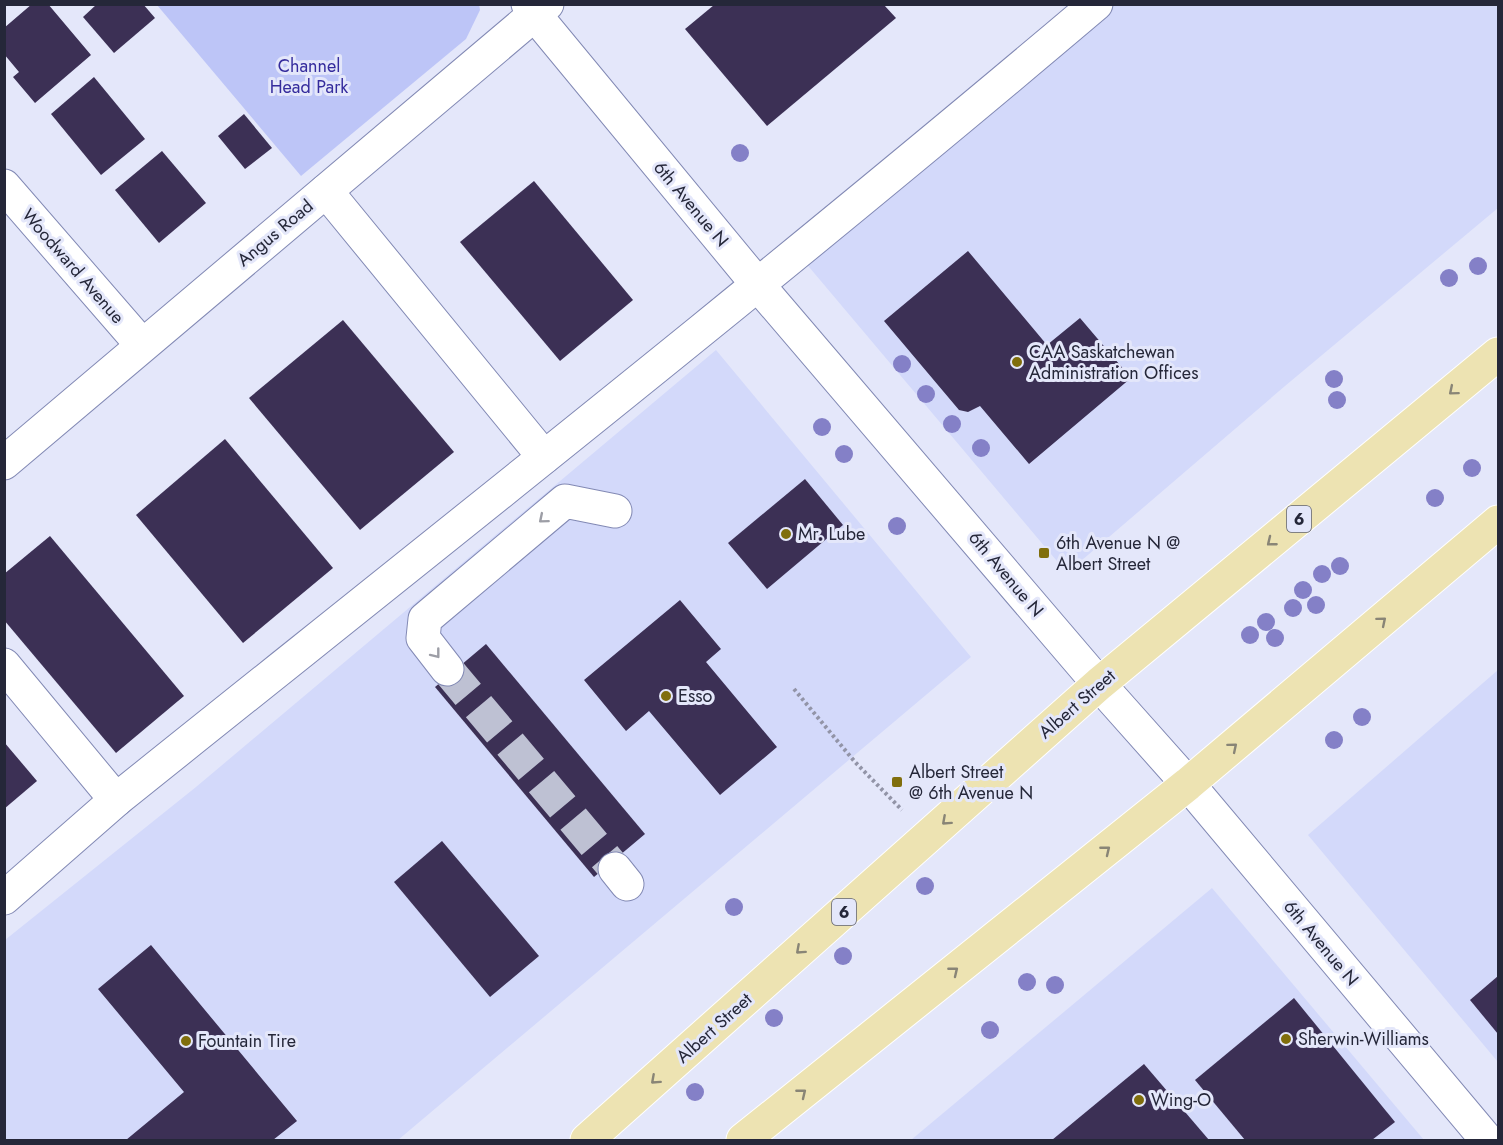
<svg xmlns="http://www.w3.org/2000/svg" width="1503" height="1145" viewBox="0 0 1503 1145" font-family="Jost,sans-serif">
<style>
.built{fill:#d3d9fa}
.green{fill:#bdc5f7}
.building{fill:#3c3055}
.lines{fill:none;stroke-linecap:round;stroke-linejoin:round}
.minor-tunnel{stroke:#bec1d3;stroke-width:33;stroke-dasharray:33 16;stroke-linecap:butt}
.minor-casing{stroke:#8289b4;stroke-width:35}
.major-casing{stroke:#fff;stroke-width:35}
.path{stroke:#9294a7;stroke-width:4;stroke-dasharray:3 3;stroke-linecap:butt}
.minor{stroke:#fff;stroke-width:33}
.major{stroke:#ede3b2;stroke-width:33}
.tree{fill:#8480c7}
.oneway{stroke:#898576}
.oneway2{stroke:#9d9ea6}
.poi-dot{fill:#806e0c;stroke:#e4e7fa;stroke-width:2}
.labels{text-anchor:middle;stroke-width:6;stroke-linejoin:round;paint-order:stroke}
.shield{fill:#e4e7fa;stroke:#5e6173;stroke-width:1.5}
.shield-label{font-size:16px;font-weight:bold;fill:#252739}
.park-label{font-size:18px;fill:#352c9d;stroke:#e4e7fa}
.street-label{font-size:18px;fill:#252739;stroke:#e4e7fa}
.poi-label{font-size:18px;fill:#252739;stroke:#e4e7fa;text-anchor:start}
</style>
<rect width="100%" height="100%" fill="#e4e7fa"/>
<!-- built -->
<g class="built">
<path d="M1110 5H1498V208L1285 386 1067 573 804 261Z"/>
<path d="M716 350 971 657 398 1140H5V940L196 787Z"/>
<path d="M1498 670V1062L1308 835Z"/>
<path d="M1212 888 1424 1140H911Z"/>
</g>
<!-- green -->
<path class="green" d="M479 4 480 10 466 39 301 176 157 5Z"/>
<!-- building -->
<g class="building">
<path d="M32 4H48L91 55 35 103 13 77 19 72 4 54V28Z"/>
<path d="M97 4H143L155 18 114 53 83 17Z"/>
<path d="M714 5H884L896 18 767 126 685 29Z"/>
<path d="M94 77 145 139 101 175 51 114Z"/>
<path d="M244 114 272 148 245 169 218 136Z"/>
<path d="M162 151 206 203 159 243 115 190Z"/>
<path d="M534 181 633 300 560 361 460 242Z"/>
<path d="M968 251 1047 345 1080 318 1131 378 1029 464 980 406 968 412 959 410 884 321Z"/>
<path d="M343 320 454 452 360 530 249 398Z"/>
<path d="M225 439 333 568 243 643 136 515Z"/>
<path d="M805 479 843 525 767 589 728 543Z"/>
<path d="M50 536 184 696 116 753 4 620V574Z"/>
<path d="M680 600 721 649 706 662 777 747 720 795 649 711 626 731 584 680Z"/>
<path d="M486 644 645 834 594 877 435 687Z"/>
<path d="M4 742 37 781 4 809Z"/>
<path d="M442 841 539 956 490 997 394 882Z"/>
<path d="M151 945 297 1121 273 1140H126L184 1092 98 989Z"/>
<path d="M1498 976V1034L1470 1000Z"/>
<path d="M1294 998 1395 1122 1372 1140H1245L1195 1080Z"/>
<path d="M1144 1064 1209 1140H1052Z"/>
</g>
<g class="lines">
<!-- minor-tunnel -->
<path class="minor-tunnel" d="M447 669 615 869"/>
<defs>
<g id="minor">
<path d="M528 4 535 15 758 285 1099 684 1188 784 1487 1140"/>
<path d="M4 186 142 345"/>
<path d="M326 191 544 457"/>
<path d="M4 463 547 4"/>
<path d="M4 665 116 800C444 537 775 276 1096 4"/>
<path d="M447 669 423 638 425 619 565 501 615 511"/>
<path d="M615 869 627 884"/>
<path d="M4 898 116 800"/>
</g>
<g id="major">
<path d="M587 1140 1099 684 1498 354"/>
<path d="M743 1140 1188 784 1498 522"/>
</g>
</defs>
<!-- minor casing -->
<use href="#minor" class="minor-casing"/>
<!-- major casing -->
<use href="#major" class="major-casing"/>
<!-- path -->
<path class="path" d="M794 689 855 762 902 810"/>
<!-- minor -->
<use href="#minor" class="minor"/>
<!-- major -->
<use href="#major" class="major"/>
</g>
<!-- trees -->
<g class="tree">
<circle cx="740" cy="153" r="9"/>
<circle cx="1478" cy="266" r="9"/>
<circle cx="1449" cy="278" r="9"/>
<circle cx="902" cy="364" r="9"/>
<circle cx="1334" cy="379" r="9"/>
<circle cx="926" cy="394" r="9"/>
<circle cx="1337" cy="400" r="9"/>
<circle cx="952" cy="424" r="9"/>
<circle cx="822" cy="427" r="9"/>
<circle cx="981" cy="448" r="9"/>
<circle cx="844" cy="454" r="9"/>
<circle cx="1472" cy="468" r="9"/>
<circle cx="1435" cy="498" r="9"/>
<circle cx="897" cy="526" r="9"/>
<circle cx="1340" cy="566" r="9"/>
<circle cx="1322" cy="574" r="9"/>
<circle cx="1303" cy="590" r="9"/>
<circle cx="1316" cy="605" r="9"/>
<circle cx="1293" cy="608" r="9"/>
<circle cx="1266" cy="622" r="9"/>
<circle cx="1250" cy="635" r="9"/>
<circle cx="1275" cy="638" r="9"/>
<circle cx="1362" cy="717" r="9"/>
<circle cx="1334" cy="740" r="9"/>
<circle cx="925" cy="886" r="9"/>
<circle cx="734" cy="907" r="9"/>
<circle cx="843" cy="956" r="9"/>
<circle cx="1027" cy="982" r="9"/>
<circle cx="1055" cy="985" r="9"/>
<circle cx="774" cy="1018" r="9"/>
<circle cx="990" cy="1030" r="9"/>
<circle cx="695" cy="1092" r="9"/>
</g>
<!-- one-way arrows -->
<defs><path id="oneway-chevron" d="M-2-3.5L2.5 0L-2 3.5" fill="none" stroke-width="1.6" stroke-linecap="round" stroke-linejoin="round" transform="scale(1.5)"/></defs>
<g class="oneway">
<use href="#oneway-chevron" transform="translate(1453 391) rotate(140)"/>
<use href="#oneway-chevron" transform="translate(1271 542) rotate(141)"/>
<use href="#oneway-chevron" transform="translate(1382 621) rotate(-40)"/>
<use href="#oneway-chevron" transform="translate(1233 747) rotate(-40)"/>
<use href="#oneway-chevron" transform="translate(946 821) rotate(138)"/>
<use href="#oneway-chevron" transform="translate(1106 850) rotate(-39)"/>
<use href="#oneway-chevron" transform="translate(800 950) rotate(138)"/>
<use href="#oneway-chevron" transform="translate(954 971) rotate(-39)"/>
<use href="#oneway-chevron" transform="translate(655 1080) rotate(138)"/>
<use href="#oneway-chevron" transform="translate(802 1093) rotate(-39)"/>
</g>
<g class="oneway2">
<use href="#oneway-chevron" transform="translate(543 519) rotate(140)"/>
<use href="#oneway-chevron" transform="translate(436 654) rotate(52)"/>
</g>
<!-- markers -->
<g class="poi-dot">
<circle cx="1017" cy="362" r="6"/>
<circle cx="786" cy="534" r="6"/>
<rect x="1038" y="547" width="12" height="12" rx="3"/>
<circle cx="666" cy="696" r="6"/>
<rect x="891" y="776" width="12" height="12" rx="3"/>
<circle cx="1286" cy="1039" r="6"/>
<circle cx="186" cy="1041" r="6"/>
<circle cx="1139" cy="1100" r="6"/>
</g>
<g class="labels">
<!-- shield labels -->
<g class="shield">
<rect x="1287" y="506" width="24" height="26" rx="4.5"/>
<rect x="832" y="899" width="24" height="26" rx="4.5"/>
</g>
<g class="shield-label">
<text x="1299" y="525">6</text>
<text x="844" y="918">6</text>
</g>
<!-- park labels -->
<g class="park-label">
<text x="309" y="72">Channel<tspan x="309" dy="21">Head Park</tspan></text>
</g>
<!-- street labels -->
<g class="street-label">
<text transform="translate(691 204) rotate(50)" y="6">6th Avenue N</text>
<text transform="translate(275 233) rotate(-40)" y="6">Angus Road</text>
<text transform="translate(73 266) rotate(49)" y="6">Woodward Avenue</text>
<text transform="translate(1006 574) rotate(50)" y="6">6th Avenue N</text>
<text transform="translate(1077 704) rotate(-41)" y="6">Albert Street</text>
<text transform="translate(1321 943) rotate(50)" y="6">6th Avenue N</text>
<text transform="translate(714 1028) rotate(-42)" y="6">Albert Street</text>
</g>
<!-- poi labels -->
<g class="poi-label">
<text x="1029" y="358">CAA Saskatchewan<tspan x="1029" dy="21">Administration Offices</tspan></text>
<text x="798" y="540">Mr. Lube</text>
<text x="1056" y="549">6th Avenue N @<tspan x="1056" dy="21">Albert Street</tspan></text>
<text x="678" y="702">Esso</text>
<text x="909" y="778">Albert Street<tspan x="909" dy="21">@ 6th Avenue N</tspan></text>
<text x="1298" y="1045">Sherwin-Williams</text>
<text x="198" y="1047">Fountain Tire</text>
<text x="1151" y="1106">Wing-O</text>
</g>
</g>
<!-- border -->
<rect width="1503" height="1145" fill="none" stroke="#252739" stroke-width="12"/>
</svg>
